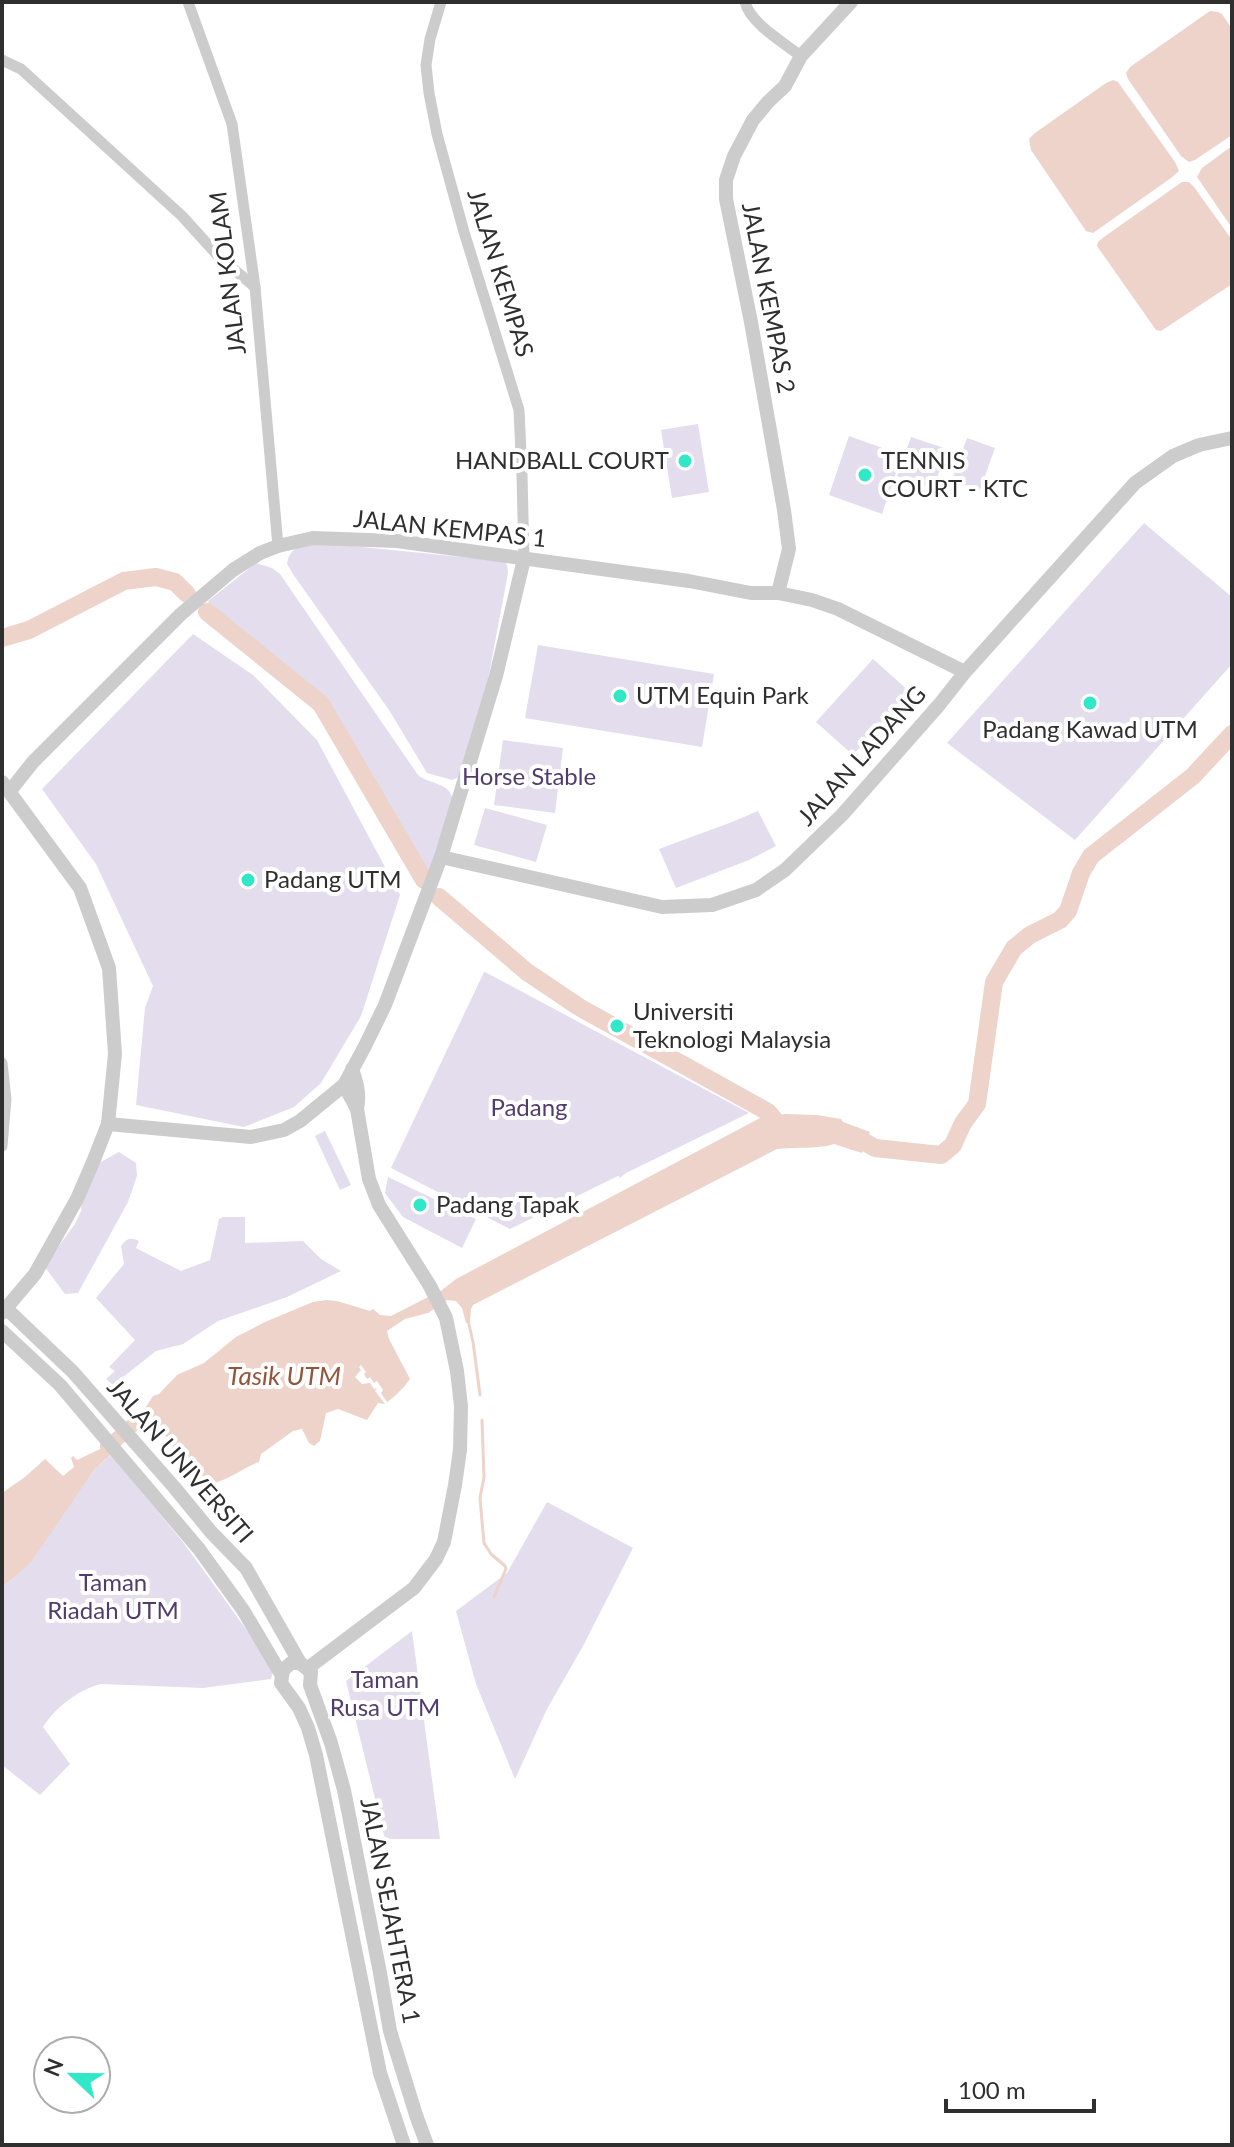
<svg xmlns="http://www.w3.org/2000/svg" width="1234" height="2147" viewBox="0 0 1234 2147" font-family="Lato,sans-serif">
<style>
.green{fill:#e3dded}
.water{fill:#edd3c9}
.pier{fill:#fff}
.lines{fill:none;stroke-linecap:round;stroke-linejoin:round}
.stream{stroke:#edd3c9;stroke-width:3}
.river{stroke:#edd3c9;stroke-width:18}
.minor{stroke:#ccc;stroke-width:11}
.tertiary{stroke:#ccc;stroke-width:14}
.poi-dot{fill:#30e8c8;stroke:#fff;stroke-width:3}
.labels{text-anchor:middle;stroke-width:8;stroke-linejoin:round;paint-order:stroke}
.street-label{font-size:24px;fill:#2f2f2f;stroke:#fff}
.poi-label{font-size:24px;fill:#2f2f2f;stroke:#fff;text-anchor:start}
.park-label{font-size:24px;fill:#513c6c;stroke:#fff}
.water-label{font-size:26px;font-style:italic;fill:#93553c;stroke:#fff}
</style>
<rect width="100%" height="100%" fill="#fff"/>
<!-- green -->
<g class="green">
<path d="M698 424 709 492 672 498 661 430Z"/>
<path d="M849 436 902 455 882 514 829 495Z"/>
<path d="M911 437 947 449 933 489 897 476Z"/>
<path d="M967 438 995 448 980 490 952 480Z"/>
<path d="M1144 523 1232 597V664L1075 840 947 743Z"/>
<path d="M322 543 502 561 507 564 508 573 487 685 461 776 452 780 427 773 389 710 293 574 287 564C290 544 305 546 322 543Z"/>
<path d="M256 563 272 568 280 574 418 775C430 785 451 782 453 801L428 880 323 699 210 609 208 601Z"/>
<path d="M193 634 253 675 317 740 400 895 361 1016 321 1083 294 1107 244 1127 136 1105 145 1008 153 986 96 864 42 789Z"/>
<path d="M538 645 714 674 702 747 525 718Z"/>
<path d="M873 659 910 692 853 755 816 722Z"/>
<path d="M503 740 563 748 555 813 494 805Z"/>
<path d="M485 808 547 825 536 862 474 845Z"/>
<path d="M758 811 776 846 749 860 676 888 659 849 732 822Z"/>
<path d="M484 972H485L749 1113 626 1173 620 1178 618 1176 510 1229 391 1168Z"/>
<path d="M325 1131 351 1185 340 1190 315 1136Z"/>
<path d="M119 1152 136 1163 137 1176 128 1202 78 1293 65 1294 44 1266 75 1224 81 1211 82 1200 97 1164Z"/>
<path d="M388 1177 476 1219 462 1248 403 1217 385 1193Z"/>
<path d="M223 1217H245V1243L303 1241 321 1259 341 1271 287 1297 218 1321 183 1344 156 1351 113 1385 106 1379 115 1371 109 1367 135 1340 96 1298 124 1264 121 1246C127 1238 130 1237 139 1241L136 1248 181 1271 210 1260 219 1219Z"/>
<path d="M111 1455 183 1542 274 1668 271 1679 203 1688 101 1684C79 1689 55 1708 43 1727L70 1764 40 1795 2 1765V1588L10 1581 46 1537 94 1470Z"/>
<path d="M547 1502 633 1548 583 1646 547 1709 515 1779 476 1684 456 1611 507 1573Z"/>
<path d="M412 1631 440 1839H385L346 1681Z"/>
</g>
<!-- water -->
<g class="water">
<path d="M1210 11 1218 12 1222 14 1232 29V135L1195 160 1189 162 1181 156 1128 79 1126 73 1130 67Z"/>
<path d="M1113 80 1118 82 1175 162 1179 171 1171 178 1093 233 1086 231 1031 150 1029 139 1035 133 1106 83Z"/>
<path d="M1232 146V228L1197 177 1202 168Z"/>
<path d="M1182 182H1189L1194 187 1232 240V284L1161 331 1156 330 1097 246 1098 242 1104 237Z"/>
<path d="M785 1114 817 1115 841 1119 843 1122 870 1132 862 1153 834 1144C821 1149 794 1147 777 1149L473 1305 471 1309 470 1322 466 1323 462 1308 456 1301 447 1300 428 1313 405 1319 387 1331 389 1339 410 1379C403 1389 394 1397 385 1404L378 1403 367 1420 338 1409 326 1413 320 1441 314 1446 309 1443 302 1429 293 1431 261 1454 259 1462C242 1468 228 1481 209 1484L168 1441 162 1428 153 1423 144 1430 140 1428 94 1470 31 1562 2 1588V1493L25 1477 45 1459 63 1476 74 1467 71 1458 73 1456 77 1460 100 1449V1444L129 1419 142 1413 153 1396 159 1394 177 1375 204 1363 236 1337 265 1322 313 1302 326 1300 337 1301 370 1311 373 1309 380 1315 391 1316 442 1290 456 1279 762 1117Z"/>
</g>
<!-- pier -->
<path class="pier" d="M361 1365 366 1372 364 1374 367 1379 370 1377 374 1383 377 1381 383 1390 381 1393 387 1402 385 1404 375 1391 377 1388 374 1389 370 1383 362 1384 355 1377 361 1370 359 1367Z"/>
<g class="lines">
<!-- stream -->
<g class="stream">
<path d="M468 1320 473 1342 480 1395"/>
<path d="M482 1420 484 1477 480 1498 484 1543 491 1554 505 1566 506 1569 494 1597"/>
</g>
<!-- river -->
<g class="river">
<path d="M207 612 321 704 424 880"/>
<path d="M2 638 29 630 124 581 156 577 175 582 187 594"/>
<path d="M439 897 527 972 579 1007 768 1112 783 1130H787"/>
<path d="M844 1133 856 1137 875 1148 941 1155 953 1145 963 1123 977 1104 994 982 1014 948 1030 935 1060 920 1068 911 1081 873 1091 856 1193 776 1232 734"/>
</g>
<!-- minor -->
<g class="minor">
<path d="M188 2 232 124 255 287 278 546"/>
<path d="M441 2 430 39 426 65 429 93 437 134 464 232 519 410 522 475 524 559"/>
<path d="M745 2C750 23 784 43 801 56"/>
<path d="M2 60 21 69 182 216 220 258 255 287"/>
<path d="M2 1063 6 1099 2 1146"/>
</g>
<!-- tertiary -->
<g class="tertiary">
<path d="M778 593 789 549 784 510 751 322 726 199V180L734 156 753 120 768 102 785 86 801 56 851 2"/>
<path d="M2 782 80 888 109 968 115 1054 108 1124 93 1162 77 1199 35 1274 2 1313"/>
<path d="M10 791 33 762 181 614 233 570 260 553 278 546 313 538 397 541 689 581 751 593H778L812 600 838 609 965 672"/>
<path d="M441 857 662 907 712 905 756 890 785 870 842 815 939 705 965 672 1135 483 1173 456 1199 445 1232 438"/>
<path d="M352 1069C357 1083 360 1094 357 1109"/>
<path d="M108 1124 251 1137 284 1130 300 1121 344 1085 365 1046 385 1005 441 857 496 676 524 559"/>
<path d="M5 1310 10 1312 73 1372 174 1487 211 1532 246 1568 300 1663"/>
<path d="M2 1331 60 1385 199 1549 243 1610 281 1674"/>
<path d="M308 1668 414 1588 436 1559 444 1542 455 1485 460 1450 461 1406 457 1371 446 1318 430 1286 379 1205 369 1179 357 1109 344 1085"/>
<path d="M404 2145 380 2073 316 1755 308 1728 299 1708 281 1683 283 1670 291 1663H300L311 1672 310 1685 331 1743 344 1790 380 1973 390 2031 416 2115 427 2145"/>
</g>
</g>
<!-- markers -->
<g class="poi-dot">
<circle cx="685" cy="461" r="8"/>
<circle cx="865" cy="475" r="8"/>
<circle cx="620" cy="696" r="8"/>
<circle cx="1090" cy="703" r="8"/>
<circle cx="248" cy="880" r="8"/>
<circle cx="617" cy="1026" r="8"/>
<circle cx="420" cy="1205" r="8"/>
</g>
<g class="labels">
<!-- street labels -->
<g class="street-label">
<text transform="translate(228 273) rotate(-97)" y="8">JALAN KOLAM</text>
<text transform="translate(500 273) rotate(73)" y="8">JALAN KEMPAS</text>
<text transform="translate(768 298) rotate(79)" y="8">JALAN KEMPAS 2</text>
<text transform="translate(450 529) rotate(6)" y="8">JALAN KEMPAS 1</text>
<text transform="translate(862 756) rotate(-48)" y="8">JALAN LADANG</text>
<text transform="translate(180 1461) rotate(49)" y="8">JALAN UNIVERSITI</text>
<text transform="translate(390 1911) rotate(79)" y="8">JALAN SEJAHTERA 1</text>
</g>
<!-- poi labels -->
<g class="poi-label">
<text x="669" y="469" text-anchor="end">HANDBALL COURT</text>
<text x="881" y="469">TENNIS<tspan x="881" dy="28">COURT - KTC</tspan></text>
<text x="636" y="704">UTM Equin Park</text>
<text x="1090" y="738" text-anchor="middle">Padang Kawad UTM</text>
<text x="264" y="888">Padang UTM</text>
<text x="633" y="1020">Universiti<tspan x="633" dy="28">Teknologi Malaysia</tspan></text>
<text x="436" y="1213">Padang Tapak</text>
</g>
<!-- park labels -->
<g class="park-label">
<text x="529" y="785">Horse Stable</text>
<text x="529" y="1116">Padang</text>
<text x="113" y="1591">Taman<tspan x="113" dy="28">Riadah UTM</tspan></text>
<text x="385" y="1688">Taman<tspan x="385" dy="28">Rusa UTM</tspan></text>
</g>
<!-- water labels -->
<g class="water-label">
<text x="284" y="1385">Tasik UTM</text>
</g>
</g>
<!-- border -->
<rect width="1234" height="2147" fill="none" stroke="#2f2f2f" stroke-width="8"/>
<!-- north arrow -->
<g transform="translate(72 2075) rotate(292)"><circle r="38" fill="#ffffff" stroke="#acacac" stroke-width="2"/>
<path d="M0-6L14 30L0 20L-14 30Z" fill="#30e8c8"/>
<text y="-12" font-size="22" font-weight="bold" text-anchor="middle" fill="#2f2f2f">N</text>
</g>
<!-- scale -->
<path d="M946 2099v12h148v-12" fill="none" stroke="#2f2f2f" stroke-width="4"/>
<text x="958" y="2099" font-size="24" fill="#2f2f2f" stroke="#ffffff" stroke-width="6" paint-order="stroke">100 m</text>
</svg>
